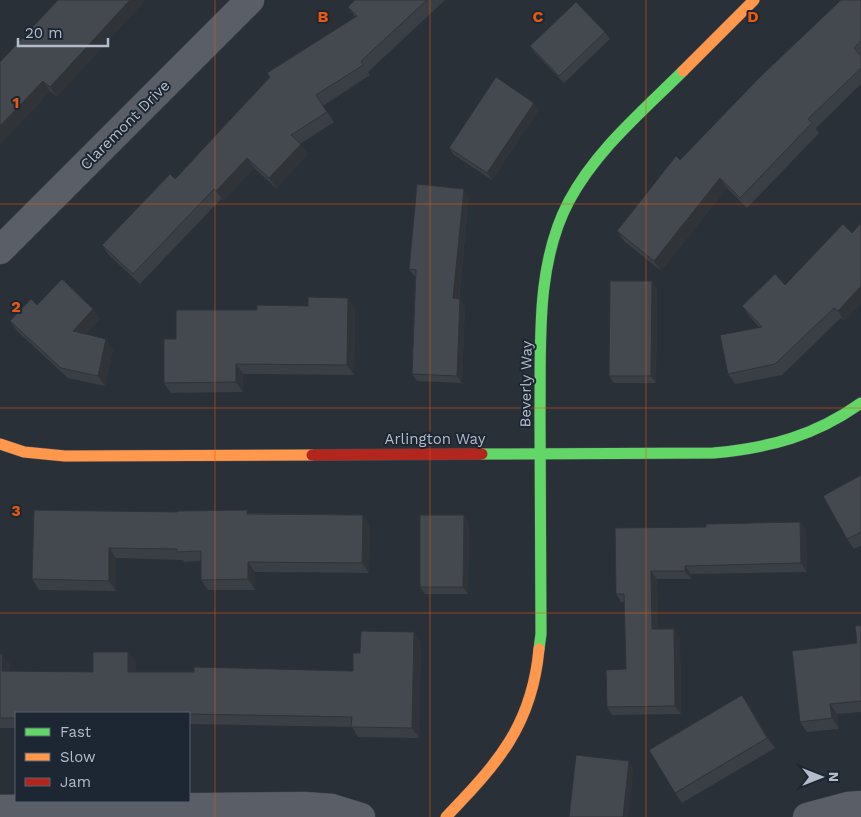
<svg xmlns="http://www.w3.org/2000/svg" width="861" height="817" viewBox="0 0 861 817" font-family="'Work Sans',sans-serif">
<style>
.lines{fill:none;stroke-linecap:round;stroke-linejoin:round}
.street-casing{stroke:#484c53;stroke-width:29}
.fast-casing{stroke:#484c53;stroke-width:12}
.slow-casing{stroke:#484c53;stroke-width:12}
.jam-casing{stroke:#484c53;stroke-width:12}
.street{stroke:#5a5e66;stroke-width:28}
.fast{stroke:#63d668;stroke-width:11}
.slow{stroke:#ff974d;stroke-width:11}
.jam{stroke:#b3261e;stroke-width:11}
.wall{fill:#3a3f45}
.shaded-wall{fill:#303338}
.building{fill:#444950;stroke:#303338}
.grid{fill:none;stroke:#e8590c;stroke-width:1;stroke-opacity:0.55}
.labels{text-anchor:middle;stroke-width:4;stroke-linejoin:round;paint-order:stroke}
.street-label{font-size:15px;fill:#b4bcc9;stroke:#1d2633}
.grid-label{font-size:16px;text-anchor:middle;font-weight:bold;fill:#e8590c;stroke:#1d2633;stroke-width:4;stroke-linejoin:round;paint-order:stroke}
</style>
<rect width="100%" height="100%" fill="#2a3038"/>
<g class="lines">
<defs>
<g id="street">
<path d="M0 250 250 0"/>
<path d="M0 809 304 806 332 808 361 817"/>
<path d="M807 817 848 806 861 805"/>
</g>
<g id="fast">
<path d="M482 454 713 453C769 448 815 436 861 403"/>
<path d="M539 649 541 634C541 561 540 488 540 415 541 344 535 265 569 201 597 149 643 111 683 71"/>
</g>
<g id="slow">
<path d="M683 71 754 0"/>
<path d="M0 444 24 452 65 456 312 455"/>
<path d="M446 817C497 764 532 726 539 649"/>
</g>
<path id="jam" d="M312 455 482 454"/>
</defs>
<!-- street casing -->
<use href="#street" class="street-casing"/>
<!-- fast casing -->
<use href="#fast" class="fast-casing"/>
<!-- slow casing -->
<use href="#slow" class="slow-casing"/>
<!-- jam casing -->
<use href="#jam" class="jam-casing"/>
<!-- street -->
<use href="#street" class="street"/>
<!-- fast -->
<use href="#fast" class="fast"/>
<!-- slow -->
<use href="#slow" class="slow"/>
<!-- jam -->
<use href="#jam" class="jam"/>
</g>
<!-- wall -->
<g class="wall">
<path d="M58 0 57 97 50 91 0 144Z"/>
<path d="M355 0H445L368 72 370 75 323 106 334 122 300 144 308 154 276 188 254 168 223 201 221 199 140 284 109 255 102 245 175 179 355 17 348 7Z"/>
<path d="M861 0V84L816 128 819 133 747 208 727 188 661 271 624 241 617 231 680 160Z"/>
<path d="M605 32 610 39 564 83 535 53 530 46Z"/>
<path d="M534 103 539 110 492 180 454 155 449 148Z"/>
<path d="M469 196 459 299 465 306 462 383 417 381 412 374 415 276H414L409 269Z"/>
<path d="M843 224 845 321 841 318 782 375 735 384 728 374 759 327 749 316 742 306 785 285Z"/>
<path d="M657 288 656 383H614L609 376Z"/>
<path d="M37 305 93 309 100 319 86 334 113 349 105 386 68 378 17 331 10 321Z"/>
<path d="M355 308 354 375 243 374V392L171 393 164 383Z"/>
<path d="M861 475V546L854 549 847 539Z"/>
<path d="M34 510 363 515 370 525 369 573 255 572V590H208L201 580V561L184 562 183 560 116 558V591L39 590 32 579Z"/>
<path d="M469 522 468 594H425L420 587Z"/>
<path d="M800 522 806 530 807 572 691 574V579H657L658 629 680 637 681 714 612 715 607 707 626 669 625 602H621L616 594 706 527Z"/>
<path d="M861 625V712L837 714 839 729 807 732 800 722 857 643Z"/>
<path d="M421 642 419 738 358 737 352 727 189 724V713H16V728H0V654L10 664 9 671 93 672 128 652 136 662V672H194L353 671 360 653Z"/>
<path d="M749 705 775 748 682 803 675 793Z"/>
</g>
<!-- shaded-wall -->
<g class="shaded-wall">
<path d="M130 0H146L57 97 50 87Z"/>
<path d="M43 81 50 91 0 144V126Z"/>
<path d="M534 103 539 110 492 180 487 173Z"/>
<path d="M301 144 308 154 276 188 269 178Z"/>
<path d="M247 158 254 168 223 201 216 191Z"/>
<path d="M720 178 727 188 661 271 654 261Z"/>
<path d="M464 189 469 196 458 305 453 298Z"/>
<path d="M652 281 657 288 656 383 651 376Z"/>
<path d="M861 286V304L845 321 838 311Z"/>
<path d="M348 298 355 308 354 375 347 365Z"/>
<path d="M460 299 465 306 462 383 457 376Z"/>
<path d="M93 309 100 319 80 341 73 331Z"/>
<path d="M106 339 113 349 105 386 98 376Z"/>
<path d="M236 364 243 374V392L236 382Z"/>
<path d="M363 515 370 525 369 573 362 563Z"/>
<path d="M464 515 469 522 468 594 463 587Z"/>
<path d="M800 522 806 530 807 572 801 563Z"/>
<path d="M109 548 116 558V591L109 581Z"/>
<path d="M248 562 255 572V590L248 579Z"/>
<path d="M685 566 691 574V579L685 571Z"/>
<path d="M651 571 657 579 658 637 652 629Z"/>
<path d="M674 629 680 637 681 714 675 706Z"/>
<path d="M414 632 421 642 419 738 412 728Z"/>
<path d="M128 652 136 662V682L128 672Z"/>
<path d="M2 654 10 664 9 681 2 671Z"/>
<path d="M742 695 749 705 775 748 767 738Z"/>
<path d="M830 704 837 714 839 729 832 718Z"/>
<path d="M629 761 634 768 628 817H623Z"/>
</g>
<!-- building -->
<g class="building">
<path d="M58 0H130L50 87 43 81 0 126V62Z"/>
<path d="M355 0H427L361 61 363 65 316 95 327 112 291 135 301 144 269 178 247 158 216 191 214 189 133 274 102 245 170 174 175 179 270 77 267 73 357 16 348 7Z"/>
<path d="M841 0H861V41L854 48 861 56V68L808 119 812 123 740 198 720 178 654 261 617 231 676 156 680 160 760 77Z"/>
<path d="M576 2 605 32 559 76 530 46Z"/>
<path d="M496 77 534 103 487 173 449 148Z"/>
<path d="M417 184 464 189 453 298 460 299 457 376 412 374 416 270 409 269Z"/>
<path d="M861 223V286L838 311 834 308 775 364 728 374 720 335 762 327 742 306 775 274 785 285 843 224 852 233Z"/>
<path d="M62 279 93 309 73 331 106 339 98 376 61 368 10 321 31 299 37 305Z"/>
<path d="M610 281H652L651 376H609Z"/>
<path d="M308 297 348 298 347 365 236 364V382L164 383V339H176V310H257V305L308 306Z"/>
<path d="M861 475V532L847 539 823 496Z"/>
<path d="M34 510 177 512V511L247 510V514L363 515 362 563 248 562V579L201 580V551L177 552V549L109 548V581L32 579Z"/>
<path d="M420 515H464L463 587H420Z"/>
<path d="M800 522 801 563 685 566V571H651L652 629H674L675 706 607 707 606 670 626 669 624 594H616L615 528 706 527V524Z"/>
<path d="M861 625V701L830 704 832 718 800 722 792 651 857 643 855 626Z"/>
<path d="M361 631 414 632 412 728 351 727 352 717 189 714V713H16V718H0V654H2V671L93 672V652H128V672H194V667L353 671V653H360Z"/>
<path d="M742 695 767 738 675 793 649 750Z"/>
<path d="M576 755 629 761 623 817H569Z"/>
</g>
<!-- grid -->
<path class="grid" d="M215 0V817M430 0V817M646 0V817M0 204H861M0 408H861M0 613H861"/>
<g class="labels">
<!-- street labels -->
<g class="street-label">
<text transform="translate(125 125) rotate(-45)" y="5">Claremont Drive</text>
<text transform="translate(526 384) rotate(-89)" y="5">Beverly Way</text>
<text x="435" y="444">Arlington Way</text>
</g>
</g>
<g class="grid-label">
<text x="323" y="22">B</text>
<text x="538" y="22">C</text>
<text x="753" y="22">D</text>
<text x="16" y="108">1</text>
<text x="16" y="312">2</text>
<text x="16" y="516">3</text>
</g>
<!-- legend -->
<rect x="15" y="712" width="175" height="90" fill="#1d2633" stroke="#59626f"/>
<rect x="25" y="728" width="25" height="8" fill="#63d668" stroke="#59626f"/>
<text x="60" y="737" font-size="15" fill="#b4bcc9">Fast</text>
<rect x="25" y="753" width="25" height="8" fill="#ff974d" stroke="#59626f"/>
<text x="60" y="762" font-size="15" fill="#b4bcc9">Slow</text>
<rect x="25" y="778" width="25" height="8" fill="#b3261e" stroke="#59626f"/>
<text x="60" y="787" font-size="15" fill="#b4bcc9">Jam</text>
<!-- north arrow -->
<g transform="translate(821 777) rotate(90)" stroke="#1d2633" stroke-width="4" paint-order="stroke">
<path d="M0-4L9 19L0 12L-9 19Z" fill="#b4bcc9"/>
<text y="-8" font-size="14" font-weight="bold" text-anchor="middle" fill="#b4bcc9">N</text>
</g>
<!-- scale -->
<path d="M18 38v8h90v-8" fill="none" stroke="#b4bcc9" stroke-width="2.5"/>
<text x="25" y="38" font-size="15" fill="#b4bcc9" stroke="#1d2633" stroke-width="4" paint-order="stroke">20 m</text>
</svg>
